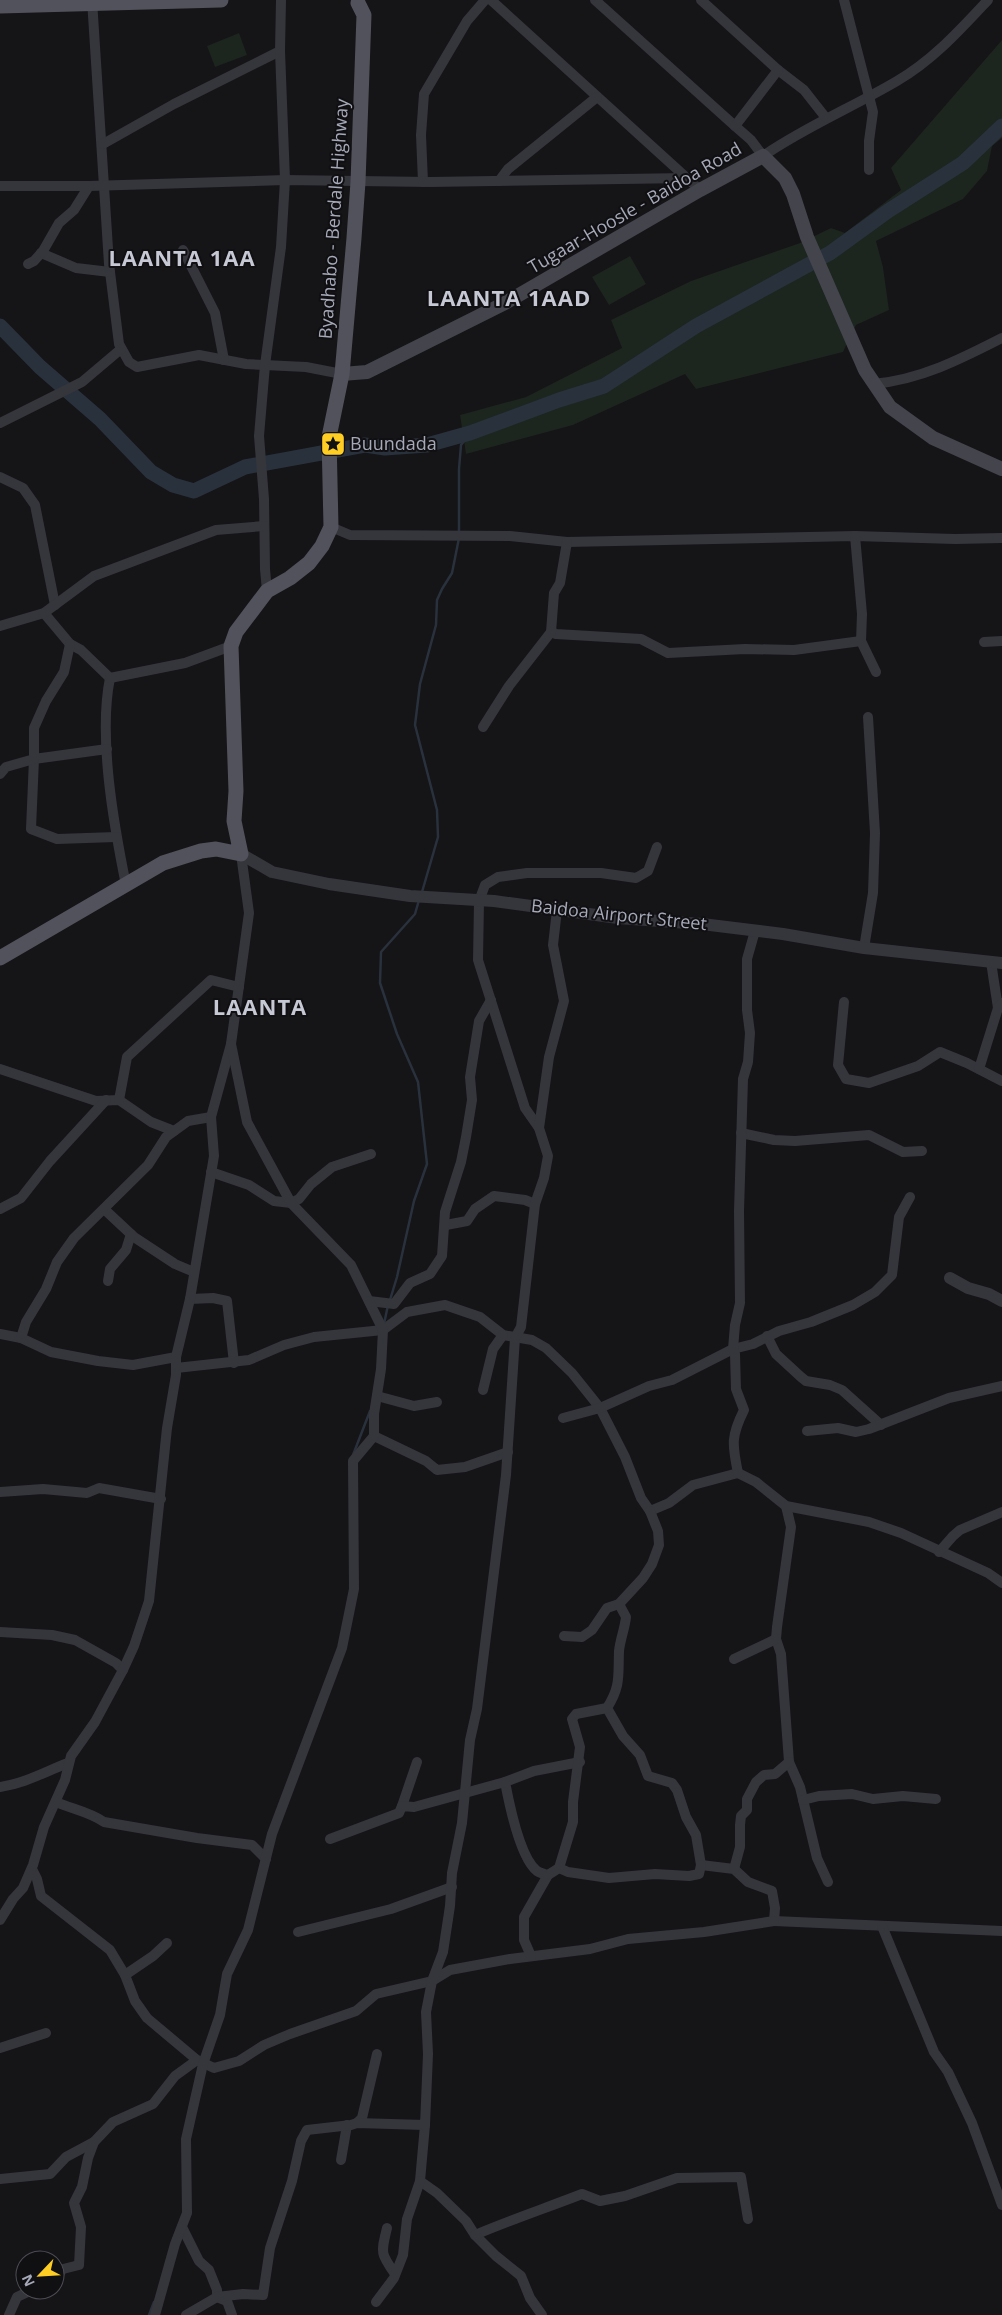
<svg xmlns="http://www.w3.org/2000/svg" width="1002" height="2315" viewBox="0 0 1002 2315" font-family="'Open Sans',sans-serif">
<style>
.green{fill:#1c251e}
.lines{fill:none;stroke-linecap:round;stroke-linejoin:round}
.stream{stroke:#29313c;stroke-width:2.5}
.river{stroke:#29313c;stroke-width:15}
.minor{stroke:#35353c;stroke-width:10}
.tertiary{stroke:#35353c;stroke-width:12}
.secondary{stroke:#43444c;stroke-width:14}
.primary{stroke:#51525b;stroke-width:15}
.labels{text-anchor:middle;stroke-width:4;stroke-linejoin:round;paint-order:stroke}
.street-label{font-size:18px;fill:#a5a9b8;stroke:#100f12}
.poi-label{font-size:18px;fill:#a5a9b8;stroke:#100f12;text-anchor:start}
.district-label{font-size:22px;font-weight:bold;letter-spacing:1px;fill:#c6c8d4;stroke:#100f12}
</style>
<rect width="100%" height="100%" fill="#151417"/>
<!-- green -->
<g class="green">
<path d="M239 33 247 55 215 67 207 46Z"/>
<path d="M1002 40V138L992 146 987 171 963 199 876 241 883 267 889 310 856 325 843 352 696 389 685 374 573 425 466 454 460 415 526 397 622 348 611 320 691 281 800 243 831 228 845 233 901 190 891 168Z"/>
<path d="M630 256 646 284 609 305 592 277Z"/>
</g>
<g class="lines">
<!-- stream -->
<g class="stream">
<path d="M459 533V469L461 445 470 433"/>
<path d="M422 892 438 837 437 810 415 725 420 684 436 625 437 600 442 589 452 573 459 538"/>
<path d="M390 1300 397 1277 414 1201 427 1164 418 1082 397 1034 380 983 381 952 415 914 419 900"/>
<path d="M384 1324 388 1305"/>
<path d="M353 1455 370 1411"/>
<path d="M149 2315 154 2302"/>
</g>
<!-- river -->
<path class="river" d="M0 326 40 367 100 419 151 472 173 485 194 491 245 467 365 445 385 448 427 445 470 433 559 400 604 386 696 326 830 253 888 211 963 163 1002 126"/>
<!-- minor -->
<g class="minor">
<path d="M92 0 109 264 119 344 129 362 137 367 199 355 246 364 306 367 342 374"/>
<path d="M491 0 700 190"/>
<path d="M595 0 735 126 751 140 763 156C805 127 853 107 897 81 933 60 960 30 988 0"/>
<path d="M701 0 778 70 804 90 826 118"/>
<path d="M844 0 873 112 869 141V170"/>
<path d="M735 126 778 70"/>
<path d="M103 144 174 104 280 51"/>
<path d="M499 181 508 169 597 97"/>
<path d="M423 182 421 135 424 94 467 21 485 0"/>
<path d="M0 186H89L285 180 430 182 687 178"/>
<path d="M183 250 215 313 224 360"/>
<path d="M41 253 76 268 110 272"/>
<path d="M28 264 34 261 43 251 59 223 74 210 89 186"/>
<path d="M873 384C920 380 961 359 1002 338"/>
<path d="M0 423 82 382 121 349"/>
<path d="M0 477 23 488 35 505 55 605"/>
<path d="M331 527 350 535 510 536 567 542 855 536 955 539 1002 538"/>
<path d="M855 536 862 614 861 641"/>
<path d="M267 591 265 569 264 499 259 436 265 365 281 247 285 180 280 51 281 0"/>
<path d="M44 613 70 644 81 650 110 678"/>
<path d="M0 626 44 613 94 576 216 530 264 526"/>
<path d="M551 632 556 634 641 639 668 653 745 649 794 650 861 641 876 672"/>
<path d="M984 642 1002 641"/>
<path d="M110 678C98 737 114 826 126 885"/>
<path d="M110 678 185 663 231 646"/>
<path d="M483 727 509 686 551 632 554 593 560 583 567 542"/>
<path d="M107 749 34 759 31 829 57 839 116 837"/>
<path d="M0 774 6 767 34 759V728L46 701 64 672 70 644"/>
<path d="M864 948 873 893 875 833 868 717"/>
<path d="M991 962 998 1008"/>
<path d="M844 1002 838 1065 846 1079 869 1083 918 1066 940 1052 967 1063 1002 1081"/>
<path d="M0 1069 96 1101 119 1100 151 1122 174 1131"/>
<path d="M979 1069 998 1008 1002 1003"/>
<path d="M119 1100 127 1057 211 980 239 987"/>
<path d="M539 1128 525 1108 478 960 479 901 485 885 498 877 527 873H601L636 878 648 871 657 847"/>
<path d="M741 1133 774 1140 795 1141 869 1135 903 1152 922 1151"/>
<path d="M211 1172 249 1185 274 1201 291 1203 299 1199 311 1184 332 1167 371 1154"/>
<path d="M0 1209 21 1198 50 1161 106 1100"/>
<path d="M104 1209 134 1237 175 1264 194 1272"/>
<path d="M446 1225 467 1221 475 1209 494 1196 525 1200 535 1204"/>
<path d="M108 1281 110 1269 126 1250 131 1234"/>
<path d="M190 1299 213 1298 227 1301 234 1363"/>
<path d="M369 1301 394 1304 410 1283 430 1274 442 1256 445 1212 461 1162 466 1137 472 1100 470 1077 479 1021 491 1000"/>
<path d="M0 1334 21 1338 51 1352 98 1361 133 1365 176 1357"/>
<path d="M767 1336 776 1354 801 1377 806 1381 830 1385 842 1390 881 1425"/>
<path d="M21 1338 26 1322 46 1289 57 1262 74 1238 148 1165 166 1137 188 1121 211 1117"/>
<path d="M176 1368 249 1360 284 1345 314 1337 383 1330 407 1312 445 1305 480 1317 503 1335 532 1340 546 1348 572 1373 600 1408 625 1457 641 1498 650 1511 669 1503 693 1485 738 1473 756 1482 786 1506 869 1522 901 1533 988 1573 1002 1583"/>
<path d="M483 1390 493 1349 503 1335"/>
<path d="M377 1396 414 1406 437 1402"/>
<path d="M563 1418 600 1408 649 1386 672 1380 733 1349 753 1344 779 1331 811 1322 853 1305 875 1292 892 1275 899 1217 910 1197"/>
<path d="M807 1431 838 1428 856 1432 869 1429 949 1398 1002 1386"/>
<path d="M374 1436 426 1461 437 1470 465 1467 508 1452"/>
<path d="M738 1473C732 1444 731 1436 744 1410L736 1389 735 1354 733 1349 735 1325 740 1303 739 1211 743 1079 748 1062 750 1033 747 1010V959L755 931"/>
<path d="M0 1492 43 1489 87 1493 99 1488 161 1499"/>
<path d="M786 1506 791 1527 777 1627 776 1639 781 1654 789 1762 800 1787 817 1858 828 1882"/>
<path d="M939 1552 953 1536 960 1530 1002 1512"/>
<path d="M0 1632 52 1635 75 1640 116 1663 123 1670"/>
<path d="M564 1636 582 1637 592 1630 607 1608 619 1604 643 1578 652 1564 659 1545 658 1531 650 1511"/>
<path d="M734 1659 776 1639"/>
<path d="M607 1708 623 1736 640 1755 648 1776 672 1783 677 1790 686 1817 696 1835 701 1865 734 1869 748 1882 772 1891 775 1908 774 1921 1002 1931"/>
<path d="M505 1782C509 1803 520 1858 537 1871 540 1873 544 1874 548 1875"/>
<path d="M0 1787C26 1783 44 1772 68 1763"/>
<path d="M803 1800 819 1796 852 1794 873 1799 903 1796 936 1799"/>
<path d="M56 1802C72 1809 90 1812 104 1822L197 1838 252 1845 266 1859"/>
<path d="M402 1806 417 1762"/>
<path d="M330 1839 399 1813 402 1806 414 1807 505 1782 534 1771 580 1762"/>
<path d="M559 1868 568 1872 609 1878 655 1874 689 1876 699 1874 701 1865"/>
<path d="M32 1869 37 1879 41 1896 110 1950 125 1975 135 2001 147 2018 197 2060 214 2068 239 2061 264 2045 290 2034 356 2011 376 1994 432 1981 450 1970 510 1959 590 1949 628 1939 704 1932 774 1921"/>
<path d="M734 1869 740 1847V1825L741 1816 747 1810V1799L756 1782 764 1775 775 1774 789 1762"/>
<path d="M0 1920 13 1899 23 1888 33 1865 44 1827 65 1780 71 1756 95 1722 123 1670 134 1646 149 1601 167 1428 176 1375V1357L190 1299 214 1156 211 1117 231 1044 249 913 241 854"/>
<path d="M882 1926 934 2052 948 2072 972 2123 1002 2205"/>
<path d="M298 1932 391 1909 452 1887"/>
<path d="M531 1956 524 1940V1917L548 1875 559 1868 573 1822V1802L580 1747 572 1719 576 1714 607 1708C621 1686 618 1676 619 1651 620 1640 625 1628 626 1617L619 1604"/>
<path d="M125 1975 153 1956 167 1943"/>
<path d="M0 2048 46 2033"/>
<path d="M357 2123 362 2118 377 2054"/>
<path d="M425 2125 420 2181 437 2193 466 2221 475 2235 496 2256 521 2276 530 2298 542 2315"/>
<path d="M341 2160 347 2125"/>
<path d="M0 2179 50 2174 66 2157 94 2142"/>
<path d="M182 2227 199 2261 209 2270 217 2290V2297L227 2301 232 2315"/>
<path d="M387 2228C381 2253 380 2253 395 2274"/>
<path d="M475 2235C510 2220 546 2208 582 2194L600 2201 625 2196 677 2178 741 2177 748 2219"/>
<path d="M55 2278 63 2269 79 2265 81 2227 74 2203 82 2187 88 2158 94 2142 113 2122 153 2104 175 2076 197 2060"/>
<path d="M376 2302 394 2278 403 2255 407 2219 420 2181"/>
<path d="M9 2315 17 2297 32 2290"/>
<path d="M155 2315 175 2244 187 2213 186 2139 203 2064 220 2015 227 1974 248 1930 272 1834 342 1648 354 1589 353 1461 374 1436V1414L381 1369 383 1330 351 1265 291 1203 247 1122 231 1044"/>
<path d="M186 2315 217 2297 243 2294 263 2295 270 2248 292 2181 301 2141 307 2130 351 2125 357 2123 425 2125 428 2054 426 2012 432 1981 443 1952 450 1906 452 1873 462 1823 470 1740 477 1709 506 1475 515 1338 521 1327 535 1204 544 1178 548 1156 539 1128 549 1057 564 1001 553 945 557 910"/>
</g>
<!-- tertiary -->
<g class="tertiary">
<path d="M241 854 272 872 329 884 410 896 494 901 618 918 702 924 783 934 864 948 1002 963"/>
<path d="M950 1278 968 1288 989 1294 1002 1301"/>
</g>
<!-- secondary -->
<path class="secondary" d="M342 374 367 372 505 303 700 190 763 156 785 178 793 194 807 237 865 370 890 407 933 438 1002 469"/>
<!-- primary -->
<g class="primary">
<path d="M0 6 221 0"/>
<path d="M0 958 163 863 201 851 216 849 241 854 234 821 236 791 231 646 236 632 267 591 290 578 309 563 322 546 331 527 329 437 342 374 354 238 358 182 364 15 358 3"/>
</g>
</g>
<!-- icons -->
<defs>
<symbol id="sight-square" viewBox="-11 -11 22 22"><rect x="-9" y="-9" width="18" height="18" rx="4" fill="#ffce24" stroke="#100f12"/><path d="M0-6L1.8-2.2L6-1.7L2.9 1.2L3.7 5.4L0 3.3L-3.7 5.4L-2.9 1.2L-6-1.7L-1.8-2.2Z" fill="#111"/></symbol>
</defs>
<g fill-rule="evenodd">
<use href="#sight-square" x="319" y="430" width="28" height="28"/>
</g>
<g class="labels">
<!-- street labels -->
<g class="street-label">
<text transform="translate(635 208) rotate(-30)" y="6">Tugaar-Hoosle - Baidoa Road</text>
<text transform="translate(334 219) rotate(-86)" y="6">Byadhabo - Berdale Highway</text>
<text transform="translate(619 915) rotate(6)" y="6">Baidoa Airport Street</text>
</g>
<!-- poi labels -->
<g class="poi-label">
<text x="350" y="450">Buundada</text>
</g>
<!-- district labels -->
<g class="district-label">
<text x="182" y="266">LAANTA 1AA</text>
<text x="509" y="306">LAANTA 1AAD</text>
<text x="260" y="1015">LAANTA</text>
</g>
</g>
<!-- north arrow -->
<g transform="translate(40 2275) rotate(245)"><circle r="24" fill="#100f12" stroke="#4c4d54"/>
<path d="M0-4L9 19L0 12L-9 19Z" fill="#ffce24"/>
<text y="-8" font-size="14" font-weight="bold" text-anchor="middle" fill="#a5a9b8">N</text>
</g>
</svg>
